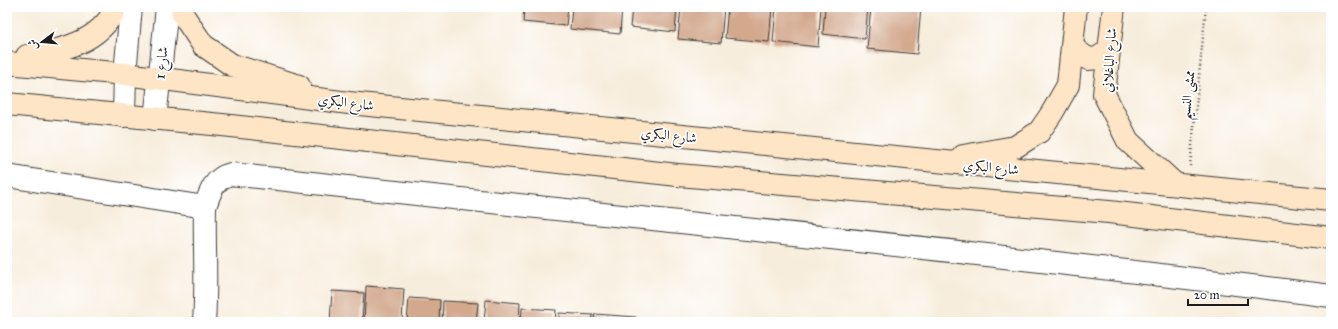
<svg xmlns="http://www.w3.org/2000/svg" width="1338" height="329" viewBox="0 0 1338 329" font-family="'IM FELL Great Primer',Amiri,serif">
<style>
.building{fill:#d3a88d}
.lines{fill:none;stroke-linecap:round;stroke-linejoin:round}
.minor-casing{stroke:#3d3b39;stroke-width:24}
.secondary-casing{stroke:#3d3b39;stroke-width:24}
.path{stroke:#3d3b39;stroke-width:2.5;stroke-dasharray:1 3;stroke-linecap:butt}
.minor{stroke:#fff;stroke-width:22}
.secondary{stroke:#fde5c5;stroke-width:22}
.labels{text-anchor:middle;stroke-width:3.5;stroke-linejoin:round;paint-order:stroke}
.street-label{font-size:14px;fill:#1c1c1c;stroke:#fff}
</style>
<rect width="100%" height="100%" fill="#fff"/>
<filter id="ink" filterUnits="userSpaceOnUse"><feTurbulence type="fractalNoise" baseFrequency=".025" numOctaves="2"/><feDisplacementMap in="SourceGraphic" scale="8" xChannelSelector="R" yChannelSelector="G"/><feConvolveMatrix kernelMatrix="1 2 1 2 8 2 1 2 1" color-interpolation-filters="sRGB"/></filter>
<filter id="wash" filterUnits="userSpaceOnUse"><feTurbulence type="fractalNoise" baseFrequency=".012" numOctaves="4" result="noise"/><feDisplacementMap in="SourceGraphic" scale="16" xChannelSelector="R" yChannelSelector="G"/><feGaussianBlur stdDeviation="0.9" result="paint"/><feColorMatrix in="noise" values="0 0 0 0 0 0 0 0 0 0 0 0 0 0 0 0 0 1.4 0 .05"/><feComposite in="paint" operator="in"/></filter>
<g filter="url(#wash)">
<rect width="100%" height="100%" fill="#f7eddc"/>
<g id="blocks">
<!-- building -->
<g class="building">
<path d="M524 7H568L566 26 523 22Z"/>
<path d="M572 7H622L620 34 570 29Z"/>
<path d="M632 7H677L675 32 630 27Z"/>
<path d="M681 7H724L721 43 678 39Z"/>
<path d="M728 7H772L769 42 725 38Z"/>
<path d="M776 7H821L818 47 773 42Z"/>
<path d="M825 7H868L865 39 823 34Z"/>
<path d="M871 7H921L917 54 867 49Z"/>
<path d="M366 286 404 289 402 322H364Z"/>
<path d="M332 291 364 293 362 322H330Z"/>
<path d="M409 298 440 300 439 322H407Z"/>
<path d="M486 300 520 303 519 322H484Z"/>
<path d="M443 301 478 303 476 322H442Z"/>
<path d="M522 308 556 310 555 322H521Z"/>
<path d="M559 313 593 315 592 322H559Z"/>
<path d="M595 314 636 317V322H594Z"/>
</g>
</g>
</g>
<g filter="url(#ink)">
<use href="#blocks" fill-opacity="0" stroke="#3d3b39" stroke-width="1"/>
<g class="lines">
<defs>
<g id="minor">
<path d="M124 116 125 74 131 7"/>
<path d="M155 119 167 7"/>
<path d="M7 176 205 207C210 192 214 178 231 174 598 215 965 249 1331 296"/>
<path d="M204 322C207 283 204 245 205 207"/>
</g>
<g id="secondary">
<path d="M182 7 183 15 203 45 232 65 299 86"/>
<path d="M1114 7 1104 94 1128 141 1175 184"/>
<path d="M1072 47 1088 59 1098 58 1109 50"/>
<path d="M27 56C61 51 101 42 116 7"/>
<path d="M7 63 125 74 349 103 1331 200"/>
<path d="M7 104 222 125 678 175 1109 212 1331 238"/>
<path d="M963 156 1015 147 1039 132 1052 113 1068 85 1076 7"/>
</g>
</defs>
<!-- minor casing -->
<use href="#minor" class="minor-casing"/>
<!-- secondary casing -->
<use href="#secondary" class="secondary-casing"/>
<!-- path -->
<path class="path" d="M1190 166 1206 7"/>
<!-- minor -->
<use href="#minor" class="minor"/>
<!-- secondary -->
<use href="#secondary" class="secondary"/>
</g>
</g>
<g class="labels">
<!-- street labels -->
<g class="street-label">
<text transform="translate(1109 60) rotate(-86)" y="5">شارع الباغلاني</text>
<text transform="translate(161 63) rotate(-84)" y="5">شارع 1</text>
<text transform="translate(1187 95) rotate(-84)" y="5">ممشى النسيم</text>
<text transform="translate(346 102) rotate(7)" y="5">شارع البكري</text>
<text transform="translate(669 135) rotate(6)" y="5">شارع البكري</text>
<text transform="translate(991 167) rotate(5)" y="5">شارع البكري</text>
</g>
</g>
<!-- margin -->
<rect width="1338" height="329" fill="none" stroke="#fff" stroke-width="24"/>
<!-- north arrow -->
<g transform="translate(42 42) rotate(254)" stroke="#ffffff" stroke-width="3" paint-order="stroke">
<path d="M0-3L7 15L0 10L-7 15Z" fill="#1c1c1c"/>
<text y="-6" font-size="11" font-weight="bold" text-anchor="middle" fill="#1c1c1c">ش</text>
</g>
<!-- scale -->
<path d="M1188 299v6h60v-6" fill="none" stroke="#1c1c1c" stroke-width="2"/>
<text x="1194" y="299" font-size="12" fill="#1c1c1c" stroke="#ffffff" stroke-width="3" paint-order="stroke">20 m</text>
</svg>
